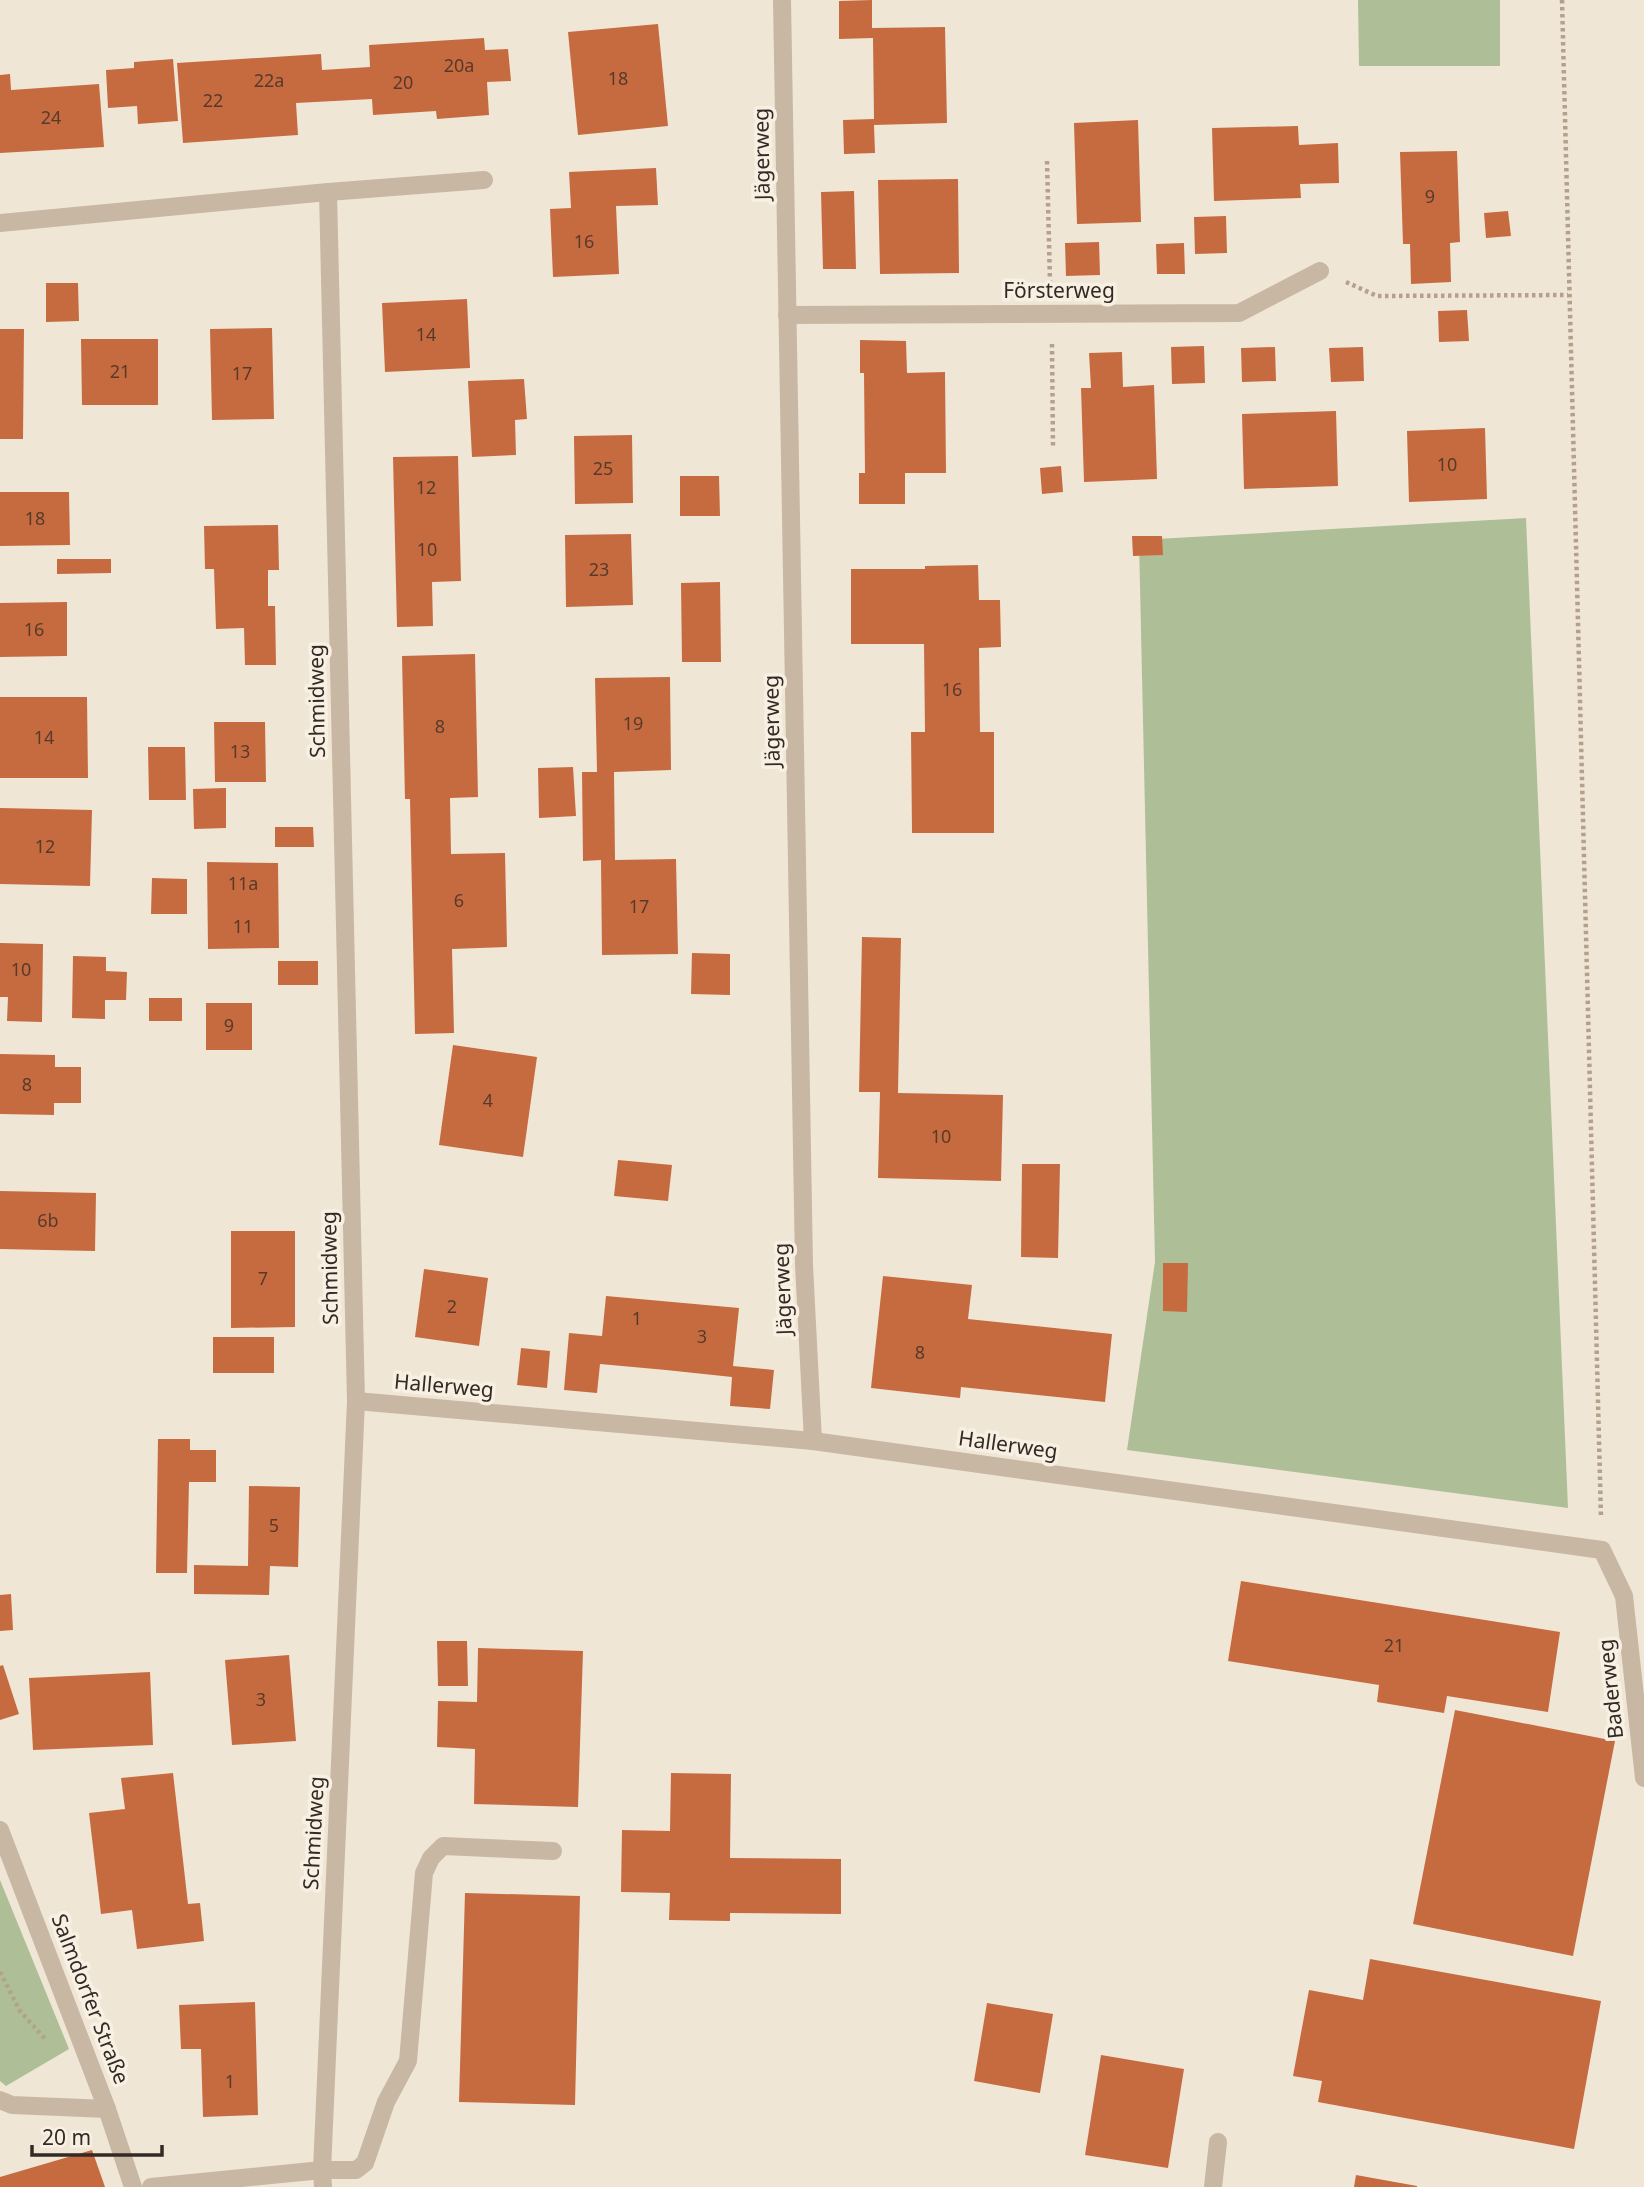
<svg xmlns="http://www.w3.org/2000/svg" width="1644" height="2187" viewBox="0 0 1644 2187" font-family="'Noto Sans',sans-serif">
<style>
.green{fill:#aebf97}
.building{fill:#c66b3f}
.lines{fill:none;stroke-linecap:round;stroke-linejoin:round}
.path{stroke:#b4a18d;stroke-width:4.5;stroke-dasharray:3.5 3.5;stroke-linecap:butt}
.service{stroke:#c8b7a3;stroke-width:18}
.minor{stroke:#c8b7a3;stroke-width:18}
.labels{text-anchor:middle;stroke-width:7;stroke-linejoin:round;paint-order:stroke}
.number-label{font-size:18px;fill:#583a2c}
.street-label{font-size:21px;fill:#332a25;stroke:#f8f0e2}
</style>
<rect width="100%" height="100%" fill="#f0e6d6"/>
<!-- green -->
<g class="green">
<path d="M1358 0H1500V66H1359Z"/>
<path d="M1526 518 1568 1508 1127 1450 1155 1262 1139 540Z"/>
<path d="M0 1880 69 2049 6 2086 0 2081Z"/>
</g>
<!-- building -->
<g class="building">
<path d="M872 0V28L945 27 947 123 874 125 875 153 844 154 843 120 874 119 873 38 839 39V1Z"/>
<path d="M658 24 668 126 578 135 568 32Z"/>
<path d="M484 38 485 50 508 49 511 81 487 82 489 115 437 119 436 111 373 115 372 99 296 103 298 135 183 143 177 63 321 54 322 70 370 67 369 45Z"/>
<path d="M173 59 178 121 138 124 137 106 108 108 106 70 134 68V62Z"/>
<path d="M10 74 11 90 99 84 104 147 0 153V75Z"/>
<path d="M1138 120 1141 222 1077 224 1074 123Z"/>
<path d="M1298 126 1299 145 1338 143 1339 183 1300 184 1301 198 1214 201 1212 128Z"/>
<path d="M1457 151 1460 242 1450 243 1451 282 1411 284 1410 244H1403L1400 152Z"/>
<path d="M656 168 658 205 616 206 619 274 553 277 550 209 571 208 569 172Z"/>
<path d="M958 179 959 273 880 274 878 180Z"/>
<path d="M854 191 856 269H823L821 192Z"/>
<path d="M1508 211 1511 236 1486 238 1484 213Z"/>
<path d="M1226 216 1227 253 1195 254 1194 217Z"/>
<path d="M1099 242 1100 275 1066 276 1065 243Z"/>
<path d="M1184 243 1185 274H1157L1156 244Z"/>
<path d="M46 283H78L79 321 46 322Z"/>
<path d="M467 299 470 368 385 372 382 303Z"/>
<path d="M1467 310 1469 341 1439 342 1438 311Z"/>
<path d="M272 328 274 419 212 420 210 329Z"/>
<path d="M0 329H24L23 439H0Z"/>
<path d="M81 339H158V405H82Z"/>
<path d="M860 340 906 341 907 373 945 372 946 473H905V504H859V473H865L864 373H860Z"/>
<path d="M1204 346 1205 383 1172 384 1171 347Z"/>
<path d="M1275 347 1276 381 1242 382 1241 348Z"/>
<path d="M1363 347 1364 381 1331 382 1329 348Z"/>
<path d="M1122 352 1123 387 1154 385 1157 479 1084 482 1081 388H1091L1089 353Z"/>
<path d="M524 379 527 419 515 420 516 455 472 457 468 381Z"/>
<path d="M1336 411 1338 486 1244 489 1242 414Z"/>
<path d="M1485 428 1487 499 1409 502 1407 431Z"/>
<path d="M632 435 633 503 575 504 574 436Z"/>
<path d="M458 456 461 581 432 582 433 626 397 627 393 457Z"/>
<path d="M1061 466 1063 492 1042 494 1040 468Z"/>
<path d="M680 476H719L720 516H680Z"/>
<path d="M0 492H69L70 545 0 546Z"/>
<path d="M278 525 279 570H268V606H275L276 665H245L244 628 216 629 214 569H205L204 526Z"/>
<path d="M631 534 633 605 566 607 565 535Z"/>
<path d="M1132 536H1162L1163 555 1133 556Z"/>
<path d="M57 559H111V573L57 574Z"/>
<path d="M978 565 979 600H1000L1001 647 979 648 980 732H994V833H912L911 732H925L924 644H851V569H925V566Z"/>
<path d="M720 582 721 662H682L681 583Z"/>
<path d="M67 602V656L0 657V603Z"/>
<path d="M475 654 478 797 450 798 451 854 505 853 507 947 452 949 454 1033 415 1034 410 799H405L402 656Z"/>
<path d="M670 677 671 770 614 772 615 860 676 859 678 954 602 955 601 860 583 861 582 772H597L595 678Z"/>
<path d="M0 697H87L88 778H0Z"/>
<path d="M214 722H265L266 782H215Z"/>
<path d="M148 747H185L186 800H149Z"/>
<path d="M573 767 576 816 539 818 538 768Z"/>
<path d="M226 788V828L194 829 193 789Z"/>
<path d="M0 808 92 810 90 886 0 884Z"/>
<path d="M275 827H313L314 847H275Z"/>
<path d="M207 862 278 863 279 948 208 949Z"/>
<path d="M152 878 187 879V914H151Z"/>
<path d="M862 937 901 938 898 1093 1003 1095 1001 1181 878 1178 880 1092H859Z"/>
<path d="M0 943 43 944 42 1022 7 1021 8 997H0Z"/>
<path d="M692 953 730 954V995L691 994Z"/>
<path d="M73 956 106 957V971L127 972 126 1000H105V1019L72 1018Z"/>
<rect x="278" y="961" width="40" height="24"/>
<rect x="149" y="998" width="33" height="23"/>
<rect x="206" y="1003" width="46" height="47"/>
<path d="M453 1045 537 1057 523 1157 439 1145Z"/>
<path d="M0 1054 55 1055V1067H81V1103H54V1115L0 1114Z"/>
<path d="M618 1160 672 1165 668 1201 614 1196Z"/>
<path d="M1022 1164H1060L1058 1258 1021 1257Z"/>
<path d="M0 1191 96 1193 95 1251 0 1249Z"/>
<path d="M231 1231H295V1327L231 1328Z"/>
<path d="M1163 1263H1188L1187 1312 1163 1311Z"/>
<path d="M424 1269 488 1278 479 1346 415 1337Z"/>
<path d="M883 1276 972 1285 968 1319 1112 1334 1105 1402 961 1387 960 1398 871 1388Z"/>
<path d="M606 1296 739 1308 733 1366 774 1370 770 1409 730 1406 732 1377 666 1370 600 1364 597 1393 564 1390 569 1333 602 1336Z"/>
<rect x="213" y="1337" width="61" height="36"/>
<path d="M521 1348 550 1351 547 1388 517 1385Z"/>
<path d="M158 1439H190V1450H216V1482H189L187 1573H156Z"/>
<path d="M249 1486 300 1487 298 1567 270 1566 269 1595 194 1594V1565L248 1566Z"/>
<path d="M1241 1581 1560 1632 1548 1712 1447 1696 1444 1713 1377 1702 1379 1685 1228 1661Z"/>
<path d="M11 1594 13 1630 0 1631V1595Z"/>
<path d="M437 1641H467L468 1686H438Z"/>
<path d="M478 1648 583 1651 578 1807 474 1804 475 1749 437 1747 438 1701 477 1702Z"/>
<path d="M289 1655 296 1741 232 1745 225 1660Z"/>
<path d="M3 1665 19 1714 0 1720V1666Z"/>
<path d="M150 1672 153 1745 33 1750 29 1678Z"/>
<path d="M1455 1710 1615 1741 1573 1956 1413 1924Z"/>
<path d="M173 1773 188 1904 200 1903 204 1941 137 1949 132 1910 101 1914 89 1813 125 1809 121 1778Z"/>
<path d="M671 1773 731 1774 730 1858 841 1859V1914L730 1913V1921L669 1920 670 1893 621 1892 622 1830 670 1831Z"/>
<path d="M465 1893 580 1896 575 2105 459 2102Z"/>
<path d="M1370 1959 1601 2001 1574 2149 1318 2102 1322 2081 1293 2076 1309 1990 1363 2000Z"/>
<path d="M255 2002 258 2115 203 2117 201 2049H181L179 2005Z"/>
<path d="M987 2003 1053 2014 1040 2093 974 2081Z"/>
<path d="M1101 2055 1184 2069 1168 2168 1085 2155Z"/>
<path d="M92 2150 105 2187H0V2177Z"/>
<path d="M1356 2175 1417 2186V2187H1354Z"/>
</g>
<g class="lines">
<!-- path -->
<g class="path">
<path d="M1562 0 1601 1518"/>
<path d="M1047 161 1050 283"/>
<path d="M1346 282 1377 296 1568 295"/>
<path d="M1052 344 1053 448"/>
<path d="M0 1972 20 2011 46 2040"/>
</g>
<!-- service -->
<g class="service">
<path d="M323 2187 322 2170H356L365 2163 386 2102 408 2061 424 1873 431 1858 443 1846 553 1851"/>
<path d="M1213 2187 1218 2142"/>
</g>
<!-- minor -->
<g class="minor">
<path d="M782 0 804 1265 813 1441"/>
<path d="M328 192 484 180"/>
<path d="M0 223 328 192 356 1401 322 2170 151 2187"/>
<path d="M787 315 1239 313 1320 271"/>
<path d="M356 1401 813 1441 1602 1550 1624 1596 1644 1778"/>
<path d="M0 1830 107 2109 133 2187"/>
<path d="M0 2100 12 2105 107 2109"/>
</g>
</g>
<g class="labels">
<!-- number labels -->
<g class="number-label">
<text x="459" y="72">20a</text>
<text x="618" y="85">18</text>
<text x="269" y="87">22a</text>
<text x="403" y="89">20</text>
<text x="213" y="107">22</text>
<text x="51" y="124">24</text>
<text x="1430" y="203">9</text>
<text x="584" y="248">16</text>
<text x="426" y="341">14</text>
<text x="120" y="378">21</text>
<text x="242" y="380">17</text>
<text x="1447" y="471">10</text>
<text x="603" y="475">25</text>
<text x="426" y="494">12</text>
<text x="35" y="525">18</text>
<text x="427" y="556">10</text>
<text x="599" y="576">23</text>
<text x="34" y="636">16</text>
<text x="952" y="696">16</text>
<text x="633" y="730">19</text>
<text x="440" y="733">8</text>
<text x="44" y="744">14</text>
<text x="240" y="758">13</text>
<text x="45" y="853">12</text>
<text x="243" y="890">11a</text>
<text x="459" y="907">6</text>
<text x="639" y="913">17</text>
<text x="243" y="933">11</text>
<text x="21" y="976">10</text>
<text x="229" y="1032">9</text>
<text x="27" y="1091">8</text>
<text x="488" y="1107">4</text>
<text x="941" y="1143">10</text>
<text x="48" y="1227">6b</text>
<text x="263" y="1285">7</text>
<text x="452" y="1313">2</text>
<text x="637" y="1325">1</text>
<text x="702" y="1343">3</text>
<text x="920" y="1359">8</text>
<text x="274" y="1532">5</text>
<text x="1394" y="1652">21</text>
<text x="261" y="1706">3</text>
<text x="230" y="2088">1</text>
</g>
<!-- street labels -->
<g class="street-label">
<text transform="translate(762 154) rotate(-91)" y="7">Jägerweg</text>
<text x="1059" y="298">Försterweg</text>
<text transform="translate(317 701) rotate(-91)" y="7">Schmidweg</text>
<text transform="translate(772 721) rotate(-91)" y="7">Jägerweg</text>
<text transform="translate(330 1268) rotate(-91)" y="7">Schmidweg</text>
<text transform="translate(783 1289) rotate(-92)" y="7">Jägerweg</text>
<text transform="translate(444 1386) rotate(5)" y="7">Hallerweg</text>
<text transform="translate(1008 1445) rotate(8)" y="7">Hallerweg</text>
<text transform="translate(1611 1689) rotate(-96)" y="7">Baderweg</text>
<text transform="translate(314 1833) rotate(-87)" y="7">Schmidweg</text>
<text transform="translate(90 1999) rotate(69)" y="7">Salmdorfer Straße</text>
</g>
</g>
<!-- scale -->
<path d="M32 2145v10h130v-10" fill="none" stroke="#332a25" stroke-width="3.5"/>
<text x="42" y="2145" font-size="21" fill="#332a25" stroke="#f8f0e2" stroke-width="5" paint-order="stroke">20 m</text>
</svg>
